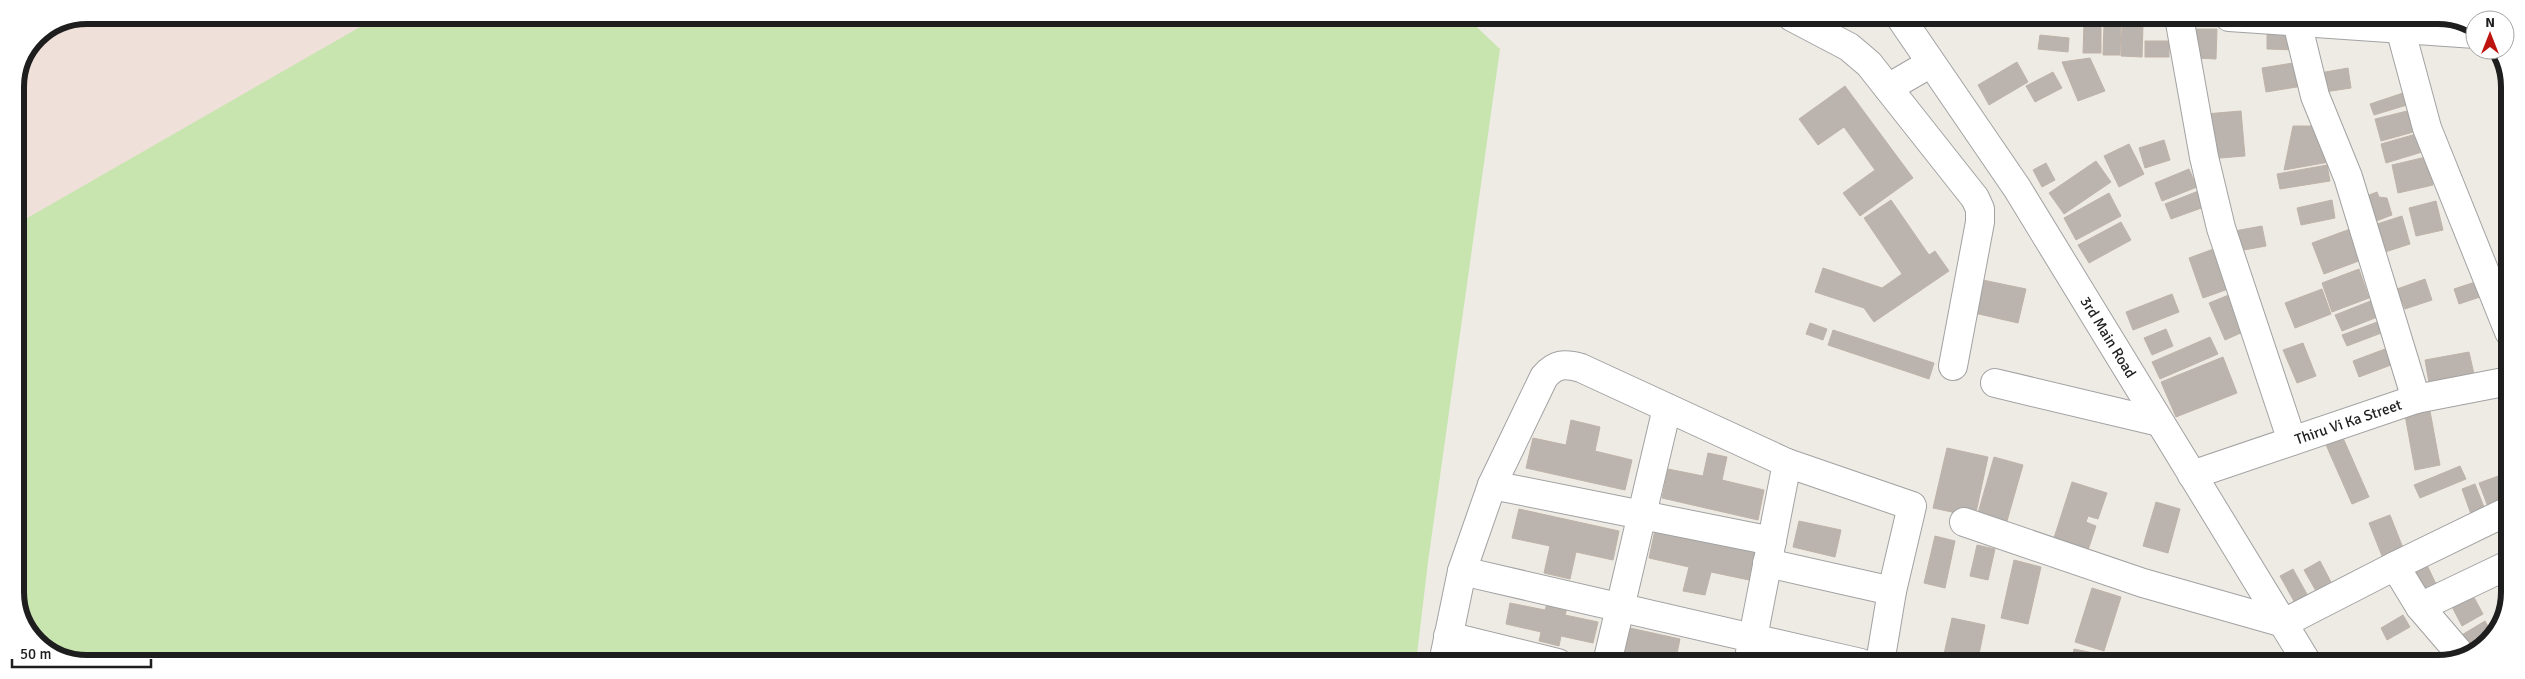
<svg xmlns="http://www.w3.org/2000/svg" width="2525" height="679" viewBox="0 0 2525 679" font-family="Signika,sans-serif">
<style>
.military{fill:#efe0d9}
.grass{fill:#c8e5af}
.building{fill:#bbb4ae;stroke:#bfb3a8}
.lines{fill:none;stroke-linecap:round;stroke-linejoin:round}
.minor-casing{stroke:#a2a2a2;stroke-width:30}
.minor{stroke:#fff;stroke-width:28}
.labels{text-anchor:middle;stroke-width:4;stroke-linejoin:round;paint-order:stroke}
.street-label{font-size:15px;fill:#1e1e1e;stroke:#fff}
.rim{fill:none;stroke:#1e1e1e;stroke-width:6}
</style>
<rect width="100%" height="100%" fill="#eeebe5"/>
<!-- military -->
<g class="military">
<path d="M87 15H394L15 245V87L36 36Z"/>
<path d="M1807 17H1857L1861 25Z"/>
</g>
<!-- grass -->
<path class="grass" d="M381 15 1465 16 1500 49 1428 562 1416 663 69 662 33 639 15 597V225Z"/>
<!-- building -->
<g class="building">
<path d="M2084 23H2101V53H2083Z"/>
<path d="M2104 25H2121L2120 55H2103Z"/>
<path d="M2122 25H2143L2142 57 2121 56Z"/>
<path d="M2195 29H2217L2216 59 2194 58Z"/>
<path d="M2267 32H2297L2296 50 2267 49Z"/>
<path d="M2040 35 2069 38 2068 52 2038 49Z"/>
<rect x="2145" y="41" width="24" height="16"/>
<path d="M2090 58 2105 91 2078 101 2062 62Z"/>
<path d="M2017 62 2028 82 1989 105 1978 85Z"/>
<path d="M2299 62 2303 86 2266 92 2262 68Z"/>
<path d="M2348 68 2351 88 2318 93 2314 74Z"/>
<path d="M2053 72 2062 88 2035 102 2026 86Z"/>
<path d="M1845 86 1913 178 1860 216 1843 193 1875 170 1844 127 1818 145 1799 119Z"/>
<path d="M2403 93 2407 105 2374 115 2370 104Z"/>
<path d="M2411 110 2417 131 2381 141 2375 119Z"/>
<path d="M2241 111 2245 156 2208 159 2205 114Z"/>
<path d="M2293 126H2325L2335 161 2284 170Z"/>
<path d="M2416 134 2422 152 2386 163 2381 144Z"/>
<path d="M2164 140 2170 160 2145 168 2139 148Z"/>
<path d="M2129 144 2144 174 2119 187 2104 156Z"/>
<path d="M2426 157 2433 185 2398 193 2392 165Z"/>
<path d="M2096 161 2111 182 2064 214 2049 193Z"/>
<path d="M2046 163 2055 180 2042 187 2033 170Z"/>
<path d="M2327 165 2330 181 2280 189 2277 174Z"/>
<path d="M2189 169 2197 187 2162 201 2155 183Z"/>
<path d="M2201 190 2207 206 2171 219 2165 204Z"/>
<path d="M2377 192 2379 197 2387 198 2392 215 2371 223 2361 198Z"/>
<path d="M2109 193 2121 216 2076 240 2064 218Z"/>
<path d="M1891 200 1929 255 1935 251 1949 271 1874 322 1864 308 1815 292 1823 268 1882 288 1902 274 1864 218Z"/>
<path d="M2332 200 2335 218 2301 225 2297 208Z"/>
<path d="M2436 201 2443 230 2416 236 2409 208Z"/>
<path d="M2402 216 2410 244 2382 253 2374 225Z"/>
<path d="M2121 222 2131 240 2089 263 2078 245Z"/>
<path d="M2262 226 2266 246 2233 252 2229 232Z"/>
<path d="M2353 228 2364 259 2324 274 2312 243Z"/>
<path d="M2216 248 2231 288 2203 298 2189 258Z"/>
<path d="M2359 269 2369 298 2332 312 2322 283Z"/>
<path d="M1978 279 2026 289 2018 323 1970 312Z"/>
<path d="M2425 279 2432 300 2405 309 2397 289Z"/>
<path d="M2478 281 2483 296 2459 304 2454 289Z"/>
<path d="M2322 289 2331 314 2295 328 2285 303Z"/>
<path d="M2236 292 2252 328 2225 340 2209 303Z"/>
<path d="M2172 294 2179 312 2133 330 2126 312Z"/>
<path d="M2373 300 2380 316 2342 331 2335 315Z"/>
<path d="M2380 321 2384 332 2347 346 2342 335Z"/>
<path d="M1810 323 1827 329 1823 340 1806 334Z"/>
<path d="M2166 329 2173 346 2152 355 2144 338Z"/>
<path d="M1833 330 1934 363 1929 379 1828 345Z"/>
<path d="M2210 337 2218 354 2160 379 2152 362Z"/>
<path d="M2303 343 2316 376 2297 383 2283 350Z"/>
<path d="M2393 346 2399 362 2359 377 2353 361Z"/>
<path d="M2469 352 2474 374 2429 383 2425 360Z"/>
<path d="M2223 357 2237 393 2176 417 2161 382Z"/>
<path d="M2430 411 2440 465 2415 470 2405 415Z"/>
<path d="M1571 420 1600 427 1595 451 1632 460 1625 490 1526 468 1533 438 1566 445Z"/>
<path d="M2340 431 2369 497 2352 504 2323 438Z"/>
<path d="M1947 448 1988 457 1975 517 1933 508Z"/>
<path d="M1708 453 1727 457 1722 480 1764 490 1758 520 1662 498 1668 469 1703 476Z"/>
<path d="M1994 457 2023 465 2005 528 1976 520Z"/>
<path d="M2460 466 2466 479 2420 498 2414 485Z"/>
<path d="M2501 475 2508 500 2488 507 2479 483Z"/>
<path d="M2072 482 2107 493 2098 519 2088 516 2086 522 2096 526 2086 556 2052 544Z"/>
<path d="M2475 484 2486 512 2472 517 2462 489Z"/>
<path d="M2156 502 2180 509 2168 553 2143 546Z"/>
<path d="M1519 509 1619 531 1613 560 1576 552 1570 579 1544 573 1550 546 1512 538Z"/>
<path d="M2390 515 2405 553 2384 561 2369 523Z"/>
<path d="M1799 521 1841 530 1835 557 1793 547Z"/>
<path d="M1655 530 1755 552 1749 580 1711 572 1705 595 1683 591 1689 567 1649 558Z"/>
<path d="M1935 536 1955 541 1945 588 1924 583Z"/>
<path d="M1977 545 1995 549 1988 580 1970 576Z"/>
<path d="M2014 560 2041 567 2028 624 2001 618Z"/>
<path d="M2320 561 2331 582 2316 591 2304 570Z"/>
<path d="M2426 563 2436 584 2417 593 2406 572Z"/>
<path d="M2293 569 2308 596 2295 603 2280 576Z"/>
<path d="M2092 588 2121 597 2104 651 2075 642Z"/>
<path d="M2470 590 2483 614 2462 626 2449 601Z"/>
<path d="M1510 603 1545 610 1547 604 1567 608 1565 615 1598 622 1593 643 1561 636 1559 646 1539 641 1541 632 1506 624Z"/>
<path d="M2403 615 2410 627 2387 640 2381 628Z"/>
<path d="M1952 618 1985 625 1977 664 1942 663Z"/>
<path d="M2485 621 2492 633 2482 649 2471 653 2460 636Z"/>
<path d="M1630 628 1680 639 1675 663 1625 653Z"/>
<path d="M2074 649 2103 655 2101 664H2071Z"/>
</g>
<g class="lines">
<defs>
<g id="minor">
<path d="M1792 17 1849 47 1869 64 1975 198 1980 209V222L1953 366"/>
<path id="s1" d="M1900 17 2017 188 2308 664"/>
<path d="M2179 17 2204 157 2221 228 2292 441"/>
<path d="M2229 17 2475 34"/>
<path d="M2297 22 2315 96 2348 177 2416 399"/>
<path d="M2400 28 2427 128 2509 332"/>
<path d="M1888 88 1931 63"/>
<path d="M1995 383 2159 422"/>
<path id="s2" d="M2192 475 2416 399 2509 381"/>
<path d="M1492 485 1772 541"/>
<path d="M1964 522 2143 583 2284 623 2395 566 2508 511"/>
<path d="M1767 563 1892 591"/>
<path d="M2395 566 2420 607 2462 656"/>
<path d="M1462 571 1861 663"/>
<path d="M2420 607 2508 565"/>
<path d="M1448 636 1558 663"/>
<path d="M1443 663 1462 571 1492 485 1544 377C1555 364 1564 363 1581 368L1787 463 1912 506 1892 591 1880 663"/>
<path d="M1607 663 1667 408"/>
<path d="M1748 663 1787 463"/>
</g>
</defs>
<!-- minor casing -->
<use href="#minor" class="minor-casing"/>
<!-- minor -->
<use href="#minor" class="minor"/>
</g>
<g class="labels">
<!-- street labels -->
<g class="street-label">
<text dy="5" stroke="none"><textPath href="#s1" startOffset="382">3rd Main Road</textPath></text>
<text dy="5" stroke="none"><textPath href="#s2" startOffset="165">Thiru Vi Ka Street</textPath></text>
</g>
</g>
<!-- crop -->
<path d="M0 0H2525V679H0ZM87 24H2438A63 63 0 0 1 2501 87V592A63 63 0 0 1 2438 655H87A63 63 0 0 1 24 592V87A63 63 0 0 1 87 24Z" fill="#fff" fill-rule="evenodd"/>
<path class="rim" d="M87 24H2438A63 63 0 0 1 2501 87V592A63 63 0 0 1 2438 655H87A63 63 0 0 1 24 592V87A63 63 0 0 1 87 24Z"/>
<!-- north arrow -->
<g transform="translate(2490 35)"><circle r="24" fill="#ffffff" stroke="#a5a5a5"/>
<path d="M0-4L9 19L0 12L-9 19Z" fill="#bd140f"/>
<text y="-8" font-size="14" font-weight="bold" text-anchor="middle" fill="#1e1e1e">N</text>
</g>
<!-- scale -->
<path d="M12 659v8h139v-8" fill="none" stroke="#1e1e1e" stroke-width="2.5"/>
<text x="20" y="659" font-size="15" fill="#1e1e1e" stroke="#ffffff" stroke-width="4" paint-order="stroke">50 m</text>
</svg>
